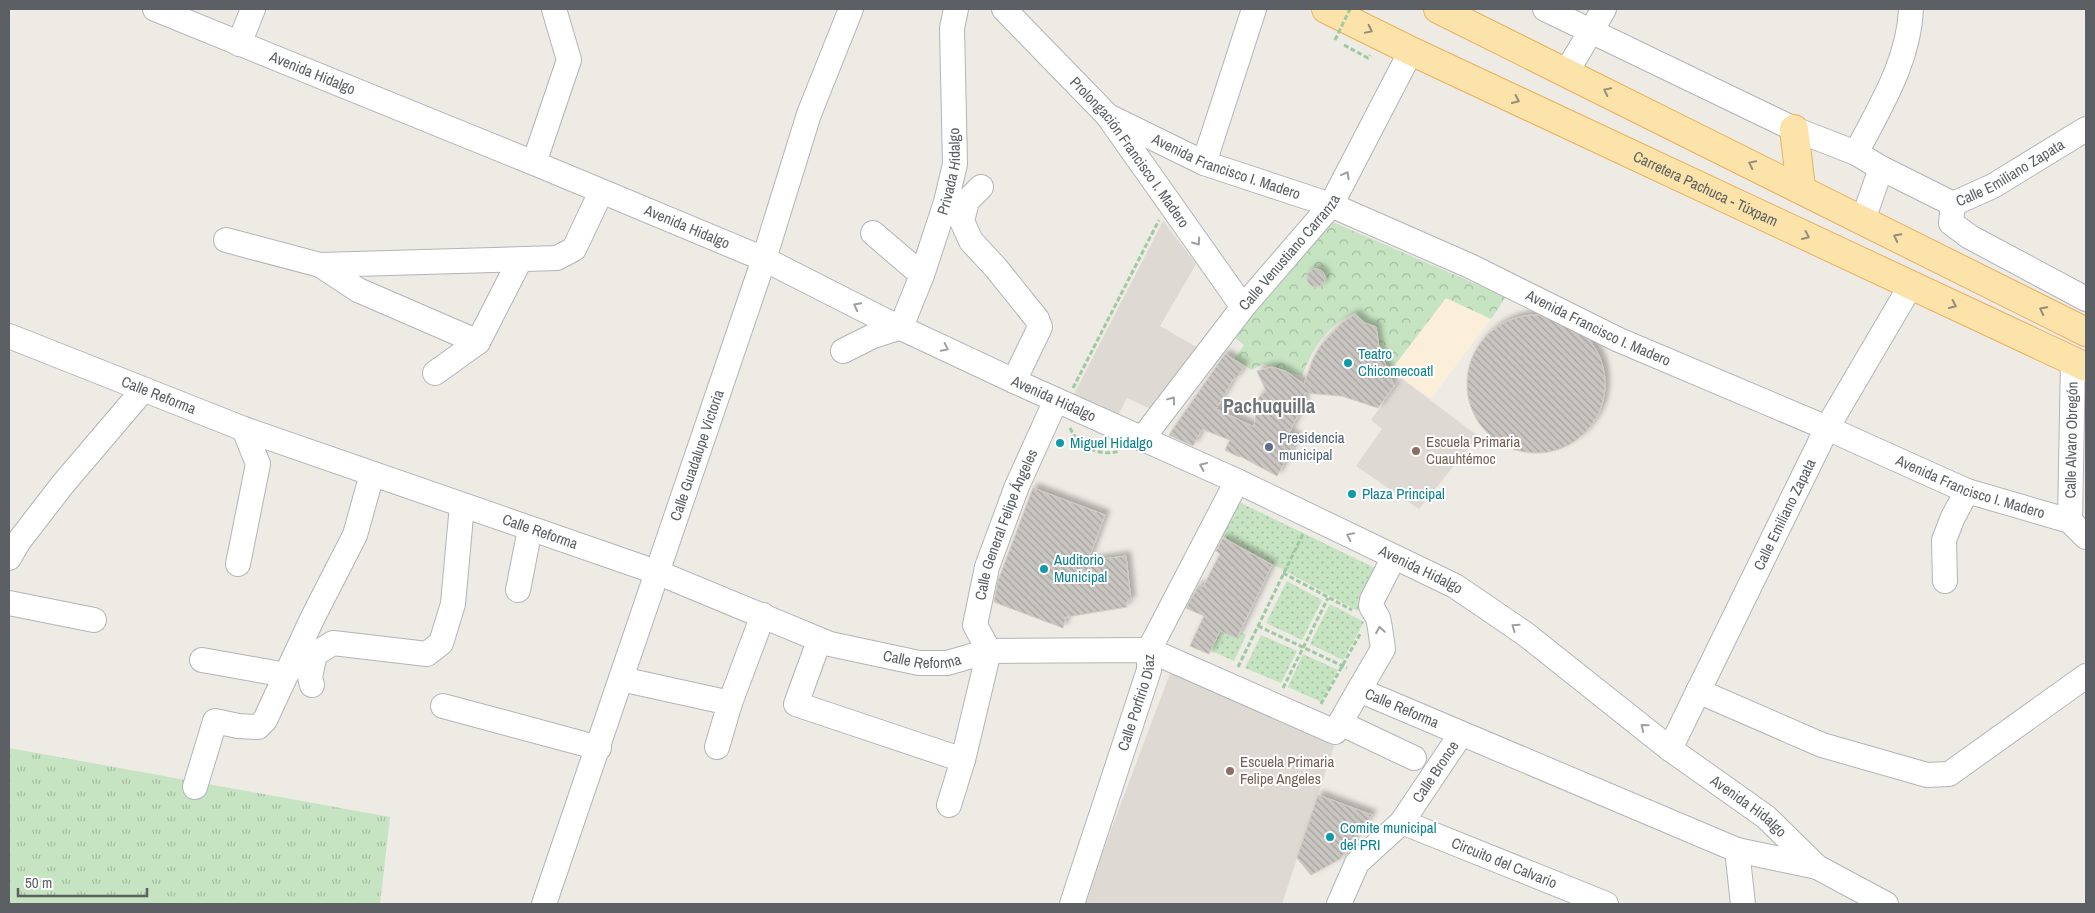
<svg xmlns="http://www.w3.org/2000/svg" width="2095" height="913" viewBox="0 0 2095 913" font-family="'Archivo Narrow',sans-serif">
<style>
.commercial{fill:#fcefda}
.education{fill:#ded9d2}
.grass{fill:url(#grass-tufts)}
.park{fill:url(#park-crowns)}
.garden{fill:url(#garden-dots)}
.pitch{fill:#c6e4c1}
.building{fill:url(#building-back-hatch);stroke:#d2cbc2;filter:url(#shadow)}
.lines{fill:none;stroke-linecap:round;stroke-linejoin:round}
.minor-casing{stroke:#b1b5b8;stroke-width:26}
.major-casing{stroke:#ecb05e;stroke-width:30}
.path{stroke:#9dcaa3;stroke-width:3;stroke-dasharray:5 2.5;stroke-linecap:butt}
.minor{stroke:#fff;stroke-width:24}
.major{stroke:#fce3aa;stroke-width:28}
.path-bridge{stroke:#9dcaa3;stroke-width:3;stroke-dasharray:5 2.5;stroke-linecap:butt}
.oneway{stroke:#948e7c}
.oneway2{stroke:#9da0a2}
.culture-dot{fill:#0f9aa8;stroke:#fff;stroke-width:2}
.service-dot{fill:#5c6f8a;stroke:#fff;stroke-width:2}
.education-dot{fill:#8d6e63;stroke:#fff;stroke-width:2}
.labels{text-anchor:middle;stroke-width:4;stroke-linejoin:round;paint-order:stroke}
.street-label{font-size:15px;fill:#5c6064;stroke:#fff}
.culture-label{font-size:15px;fill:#0d838f;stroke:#fff;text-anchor:start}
.service-label{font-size:15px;fill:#4e5e75;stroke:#fff;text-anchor:start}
.education-label{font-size:15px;fill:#785e54;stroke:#fff;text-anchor:start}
.district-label{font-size:20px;font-weight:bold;fill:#6d7276;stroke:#fff}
</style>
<defs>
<pattern id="grass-tufts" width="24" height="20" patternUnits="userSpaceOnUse" patternTransform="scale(1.25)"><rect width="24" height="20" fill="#c6e4c1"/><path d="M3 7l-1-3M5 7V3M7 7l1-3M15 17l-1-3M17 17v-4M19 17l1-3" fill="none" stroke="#a4bca0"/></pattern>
<pattern id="park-crowns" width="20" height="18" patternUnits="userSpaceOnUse" patternTransform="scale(1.25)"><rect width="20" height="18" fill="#c6e4c1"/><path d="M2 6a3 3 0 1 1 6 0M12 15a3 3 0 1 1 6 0" fill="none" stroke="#a4bca0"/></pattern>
<pattern id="garden-dots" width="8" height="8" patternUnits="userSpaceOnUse" patternTransform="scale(1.25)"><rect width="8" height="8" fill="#c6e4c1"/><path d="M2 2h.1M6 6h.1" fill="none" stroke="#a4bca0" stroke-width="1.8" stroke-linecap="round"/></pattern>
<pattern id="building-back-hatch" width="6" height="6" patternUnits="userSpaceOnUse" patternTransform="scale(1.25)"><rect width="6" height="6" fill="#c9c5c1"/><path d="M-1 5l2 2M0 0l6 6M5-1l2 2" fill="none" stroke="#a6a3a0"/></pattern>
<filter id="shadow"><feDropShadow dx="4.5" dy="-4.5" stdDeviation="2.5" flood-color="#0004"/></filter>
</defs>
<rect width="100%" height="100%" fill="#eeeae4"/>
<!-- commercial -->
<path class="commercial" d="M1446 298 1491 319 1431 399 1391 370Z"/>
<!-- education -->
<g class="education">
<path d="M1163 221 1196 264 1160 326 1198 348 1153 410 1127 398 1118 415 1074 394Z"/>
<path d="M1401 378 1478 436 1419 509 1356 466 1382 429 1371 420Z"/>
<path d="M1171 671 1334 746 1282 904H1083Z"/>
</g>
<!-- grass -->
<path class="grass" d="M9 748 390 817 380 904H9Z"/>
<!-- park -->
<path class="park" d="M1328 220 1506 297 1491 319 1446 298 1391 370C1379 360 1379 341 1377 327L1366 323 1354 313C1325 328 1314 346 1302 376L1263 364 1252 370 1234 359 1244 345 1234 337Z"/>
<!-- garden -->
<g class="garden">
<path d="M1233 499 1379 570 1358 611 1215 532Z"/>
<path d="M1287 581 1322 600 1302 640 1266 623Z"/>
<path d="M1330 604 1364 622 1343 660 1310 644Z"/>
<path d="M1220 631 1240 632 1246 635 1234 661 1211 651Z"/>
<path d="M1261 635 1297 651 1281 683 1245 668Z"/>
<path d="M1303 654 1338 670 1321 702 1288 687Z"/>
</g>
<!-- pitch -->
<circle class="pitch" cx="1537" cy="382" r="50"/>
<!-- building -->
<g class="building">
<circle cx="1316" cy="278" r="9"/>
<path d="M1355 314 1365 323 1376 327 1379 348 1394 386 1378 408 1342 396 1305 393 1303 406 1289 433 1298 438 1277 476 1240 456 1239 457 1225 450 1230 440 1202 429 1193 446 1169 435 1225 354 1244 366 1236 379 1234 378 1216 409 1254 427 1259 397 1266 391 1257 371 1272 367 1285 371 1304 384 1313 359 1321 345 1343 322Z"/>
<circle cx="1536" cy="384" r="69"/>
<path d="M1033 488 1105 515 1088 561 1126 556 1131 601 1126 602 1127 607 1066 617 1063 628 994 602 998 581Z"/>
<path d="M1223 538 1272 565 1237 638 1220 631 1209 654 1190 646 1204 616 1186 608 1199 585 1203 587 1220 554 1216 551Z"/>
<path d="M1318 795 1372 815 1340 859 1311 875 1297 858Z"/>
</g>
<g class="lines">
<defs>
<g id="minor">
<path id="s1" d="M155 9 534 163 764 259 884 320 1014 381 1237 481 1455 586 1524 633 1670 749 1766 817 1817 867 1886 904"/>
<path id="s2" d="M1004 9 1108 116 1243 307"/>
<path d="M1545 9 1794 129 1856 153 1881 168 1953 204"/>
<path d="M239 44 253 9"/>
<path d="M1567 71 1604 9"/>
<path id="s3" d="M1108 116 1204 163 1331 205 1470 266 1619 340 1827 428 1967 491 2070 521 2086 537"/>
<path d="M1856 153C1880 107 1909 61 1911 9"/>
<path d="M534 163 569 60 554 9"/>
<path d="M1204 163 1254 9"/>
<path d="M981 187 967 201 962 221 971 241 996 268 1037 319 1040 327 1014 381"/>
<path d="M1953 204 1951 223 1970 237 2086 299"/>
<path id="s4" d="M1953 204 1993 186 2086 129"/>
<path d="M1863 220 1881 168"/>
<path d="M873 233 922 275"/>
<path d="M226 240 320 265 358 290 478 342"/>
<path d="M320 265 557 258 574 249 601 192"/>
<path id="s5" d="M901 327 922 275 946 202 955 164 952 28 956 9"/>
<path id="s6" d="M9 336 244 429 659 573 830 644 919 663H947L989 651 1149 650 1335 732 1359 690 1737 850 1817 867"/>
<path d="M843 351 873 336 901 327"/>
<path d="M435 373 478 342 520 260"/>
<path id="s7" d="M1142 439 1243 307 1331 205 1411 51"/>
<path id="s8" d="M2070 521 2073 360"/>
<path d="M9 558 19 541 63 484 143 390"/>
<path d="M238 564 258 464 244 429"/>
<path d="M1945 581 1944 540 1953 517 1967 491"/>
<path d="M518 590 530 529"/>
<path d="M9 603 94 620"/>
<path d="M819 641 796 704 963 760"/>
<path d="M202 660 286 675"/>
<path d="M621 679 730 703"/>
<path d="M312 685 310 677 315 654 333 643 427 654 441 643 453 604 462 505"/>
<path d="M1359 690 1383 649 1380 628 1378 618 1371 606 1372 600 1394 557"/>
<path d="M1698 691 1822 745 1927 775 1949 774 2086 676"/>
<path d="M443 706 599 748"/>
<path d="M1340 723 1414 758"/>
<path d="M717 747 730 703 763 615"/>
<path id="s9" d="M1670 749 1827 428 1911 285"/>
<path d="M195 787 215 721 238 726 258 727 265 720 313 617 355 535 372 474"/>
<path id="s10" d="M949 805 963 760 989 651 975 625 987 567 1017 486 1056 400"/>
<path id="s11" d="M1402 822 1606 904"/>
<path d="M1737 850 1743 904"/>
<path id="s12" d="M544 904 764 259 809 114 851 9"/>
<path id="s13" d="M1072 904 1149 670V650L1237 481"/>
<path id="s14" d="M1339 904 1357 863 1402 822 1461 734"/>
</g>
<g id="major">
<path id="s15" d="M1326 9 1411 51 2086 367"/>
<path d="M1438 9 2086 332"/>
<path d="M1794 129 1801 188"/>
</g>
</defs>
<!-- minor casing -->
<use href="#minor" class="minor-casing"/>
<!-- major casing -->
<use href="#major" class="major-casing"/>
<!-- path -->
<g class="path">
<path d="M1344 45 1368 58 1370 55"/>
<path d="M1073 388 1159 220"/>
<path d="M1070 428C1079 447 1099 457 1120 451"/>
<path d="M1283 573 1352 610"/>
<path d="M1258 626 1347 668"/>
<path d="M1238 667 1303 534"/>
<path d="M1283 688 1328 598"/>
<path d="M1321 704 1360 634"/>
</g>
<!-- minor -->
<use href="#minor" class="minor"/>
<!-- major -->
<use href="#major" class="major"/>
<!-- path-bridge -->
<path class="path-bridge" d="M1335 40 1350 9"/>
</g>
<!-- one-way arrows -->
<defs><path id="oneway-chevron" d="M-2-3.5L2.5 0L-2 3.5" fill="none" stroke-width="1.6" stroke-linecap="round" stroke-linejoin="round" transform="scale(1.25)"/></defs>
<g class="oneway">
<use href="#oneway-chevron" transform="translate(1369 30) rotate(26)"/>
<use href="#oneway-chevron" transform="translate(1607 91) rotate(-154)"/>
<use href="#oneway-chevron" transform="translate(1516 100) rotate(25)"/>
<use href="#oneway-chevron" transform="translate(1752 164) rotate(-154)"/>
<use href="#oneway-chevron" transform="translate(1806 236) rotate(25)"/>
<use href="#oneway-chevron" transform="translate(1897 237) rotate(-153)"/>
<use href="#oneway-chevron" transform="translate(1953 305) rotate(25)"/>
<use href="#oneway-chevron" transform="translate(2043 310) rotate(-153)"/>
</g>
<g class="oneway2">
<use href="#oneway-chevron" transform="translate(1346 175) rotate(-62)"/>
<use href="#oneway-chevron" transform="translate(1197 242) rotate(55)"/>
<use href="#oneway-chevron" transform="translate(857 306) rotate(-153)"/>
<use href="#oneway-chevron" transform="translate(945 348) rotate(26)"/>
<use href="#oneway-chevron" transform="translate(1172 400) rotate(-53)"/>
<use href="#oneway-chevron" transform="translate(1203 466) rotate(-156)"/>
<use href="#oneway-chevron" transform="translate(1350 536) rotate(-154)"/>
<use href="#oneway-chevron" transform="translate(1515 627) rotate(-145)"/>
<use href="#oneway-chevron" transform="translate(1380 630) rotate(-99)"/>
<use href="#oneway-chevron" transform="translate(1644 727) rotate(-141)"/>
</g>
<!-- markers -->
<g class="culture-dot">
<circle cx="1348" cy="363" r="5"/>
<circle cx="1060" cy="443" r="5"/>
<circle cx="1352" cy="494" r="5"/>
<circle cx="1044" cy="569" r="5"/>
<circle cx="1330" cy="837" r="5"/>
</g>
<circle class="service-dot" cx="1269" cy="447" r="5"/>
<g class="education-dot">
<circle cx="1416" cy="451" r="5"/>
<circle cx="1230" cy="771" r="5"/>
</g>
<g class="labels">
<!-- street labels -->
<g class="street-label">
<text dy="5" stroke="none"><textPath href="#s1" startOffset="170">Avenida Hidalgo</textPath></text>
<text dy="5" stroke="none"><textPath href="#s2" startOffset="191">Prolongación Francisco I. Madero</textPath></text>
<text dy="5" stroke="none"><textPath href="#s3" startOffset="129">Avenida Francisco I. Madero</textPath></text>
<text dy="5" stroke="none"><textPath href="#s5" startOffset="164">Privada Hidalgo</textPath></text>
<text dy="5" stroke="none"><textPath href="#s4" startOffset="65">Calle Emiliano Zapata</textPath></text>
<text dy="5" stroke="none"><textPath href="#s15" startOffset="420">Carretera Pachuca - Túxpam</textPath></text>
<text dy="5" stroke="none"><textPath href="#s1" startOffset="575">Avenida Hidalgo</textPath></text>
<text dy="5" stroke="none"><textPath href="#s7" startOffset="238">Calle Venustiano Carranza</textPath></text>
<text dy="5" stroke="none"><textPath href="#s3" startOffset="535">Avenida Francisco I. Madero</textPath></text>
<text dy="5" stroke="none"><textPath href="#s6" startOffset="161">Calle Reforma</textPath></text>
<text dy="5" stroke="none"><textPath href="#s1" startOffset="980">Avenida Hidalgo</textPath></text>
<text dy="5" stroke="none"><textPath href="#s8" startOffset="81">Calle Alvaro Obregón</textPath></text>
<text dy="5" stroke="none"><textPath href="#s12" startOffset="474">Calle Guadalupe Victoria</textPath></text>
<text dy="5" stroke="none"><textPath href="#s3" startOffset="940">Avenida Francisco I. Madero</textPath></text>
<text dy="5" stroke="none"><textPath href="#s9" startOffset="261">Calle Emiliano Zapata</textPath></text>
<text dy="5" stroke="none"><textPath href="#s10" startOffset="294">Calle General Felipe Ángeles</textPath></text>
<text dy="5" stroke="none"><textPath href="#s6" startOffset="566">Calle Reforma</textPath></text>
<text dy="5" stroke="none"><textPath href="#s1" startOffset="1385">Avenida Hidalgo</textPath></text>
<text dy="5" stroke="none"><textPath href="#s6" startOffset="971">Calle Reforma</textPath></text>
<text dy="5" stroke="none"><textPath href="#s13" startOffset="212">Calle Porfirio Díaz</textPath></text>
<text dy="5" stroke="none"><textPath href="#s6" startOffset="1498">Calle Reforma</textPath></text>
<text dy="5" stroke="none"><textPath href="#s14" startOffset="166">Calle Bronce</textPath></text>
<text dy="5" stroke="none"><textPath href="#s1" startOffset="1790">Avenida Hidalgo</textPath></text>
<text dy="5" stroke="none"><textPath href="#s11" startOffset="110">Circuito del Calvario</textPath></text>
</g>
<!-- culture labels -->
<g class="culture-label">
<text x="1358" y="359">Teatro<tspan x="1358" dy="17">Chicomecoatl</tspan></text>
<text x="1070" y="448">Miguel Hidalgo</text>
<text x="1362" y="499">Plaza Principal</text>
<text x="1054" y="565">Auditorio<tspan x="1054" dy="17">Municipal</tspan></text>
<text x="1340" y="833">Comite municipal<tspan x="1340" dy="17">del PRI</tspan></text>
</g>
<!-- service labels -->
<g class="service-label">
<text x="1279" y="443">Presidencia<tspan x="1279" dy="17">municipal</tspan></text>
</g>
<!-- education labels -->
<g class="education-label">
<text x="1426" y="447">Escuela Primaria<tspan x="1426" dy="17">Cuauhtémoc</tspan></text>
<text x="1240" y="767">Escuela Primaria<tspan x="1240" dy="17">Felipe Angeles</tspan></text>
</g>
<!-- district labels -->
<g class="district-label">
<text x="1269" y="413">Pachuquilla</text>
</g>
</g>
<!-- border -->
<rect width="2095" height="913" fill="none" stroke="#5c6064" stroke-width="20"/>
<!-- scale -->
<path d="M18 888v8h129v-8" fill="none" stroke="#5c6064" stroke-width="2.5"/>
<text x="25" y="888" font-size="15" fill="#5c6064" stroke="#ffffff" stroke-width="4" paint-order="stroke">50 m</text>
</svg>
